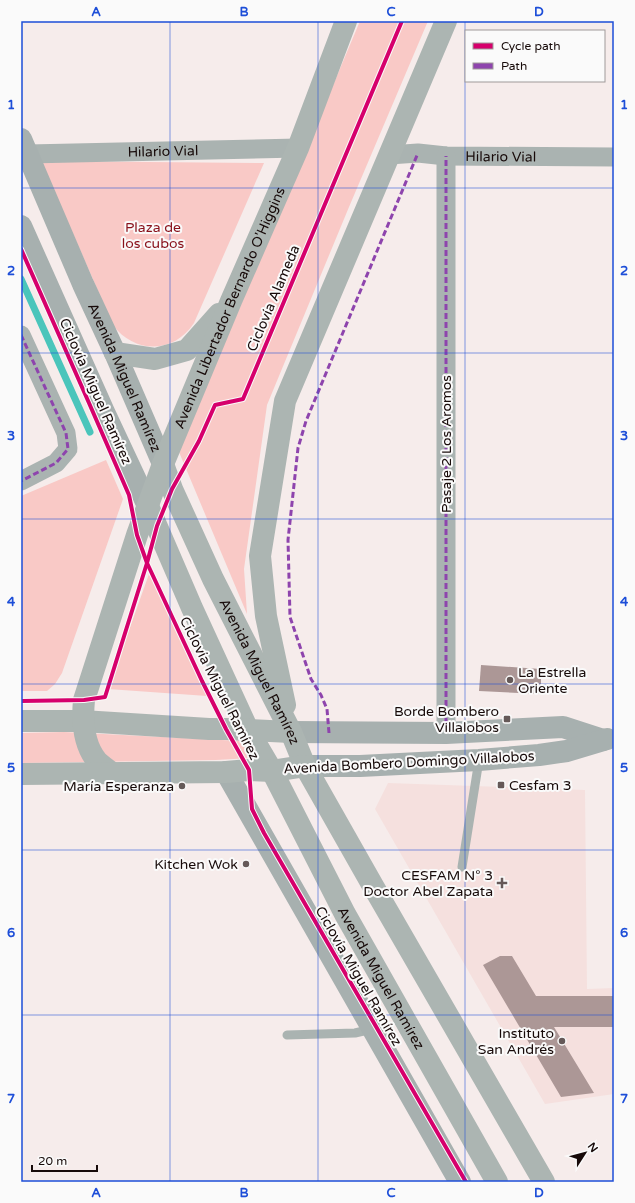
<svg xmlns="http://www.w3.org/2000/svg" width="635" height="1203" viewBox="0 0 635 1203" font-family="'Varela Round',sans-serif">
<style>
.built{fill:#f5e0de}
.green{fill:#f9c9c6}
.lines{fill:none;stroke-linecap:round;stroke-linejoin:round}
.stream{stroke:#4ac5bb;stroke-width:7}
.building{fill:#ac9796}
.lane{stroke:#aab3b1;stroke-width:9}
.street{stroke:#aab3b1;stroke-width:19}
.secondary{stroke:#a7b0af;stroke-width:22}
.primary{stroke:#acb5b2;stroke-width:22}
.quiet{stroke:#8e44ad;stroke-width:3;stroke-dasharray:6 3;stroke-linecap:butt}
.cycleway-casing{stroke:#fafafa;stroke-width:6}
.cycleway{stroke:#d6006c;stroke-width:4}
.grid{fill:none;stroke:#1d4ed8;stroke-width:1;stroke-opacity:0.55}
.poi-dot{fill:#655958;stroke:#fafafa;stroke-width:1.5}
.labels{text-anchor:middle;stroke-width:4;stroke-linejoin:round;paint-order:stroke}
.street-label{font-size:14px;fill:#170a09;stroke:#fafafa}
.park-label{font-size:14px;fill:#89111b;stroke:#fafafa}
.poi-label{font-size:14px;fill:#170a09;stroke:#fafafa;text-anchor:end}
.neatline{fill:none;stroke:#1d4ed8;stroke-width:1.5}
.grid-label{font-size:13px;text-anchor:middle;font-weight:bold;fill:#1d4ed8}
</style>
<rect width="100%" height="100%" fill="#f6eceb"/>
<!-- built -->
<path class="built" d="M388 783 585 790 587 989 614 988V1094L545 1104 375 809Z"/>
<!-- green -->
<g class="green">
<path d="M360 21H428L349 207 267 405 244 569 247 614 179 452Z"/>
<path d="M41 161 264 163 194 323C174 354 134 354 113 325Z"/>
<path d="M106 460 123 499 62 673 55 684 47 691H21V496Z"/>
<path d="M149 574 207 696 108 689Z"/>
<path d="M64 732 241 741 251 758 216 760 21 763V733Z"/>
</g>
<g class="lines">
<!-- stream -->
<path class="stream" d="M21 279 90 432"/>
</g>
<!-- building -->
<g class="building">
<path d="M481 665 541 669V694L479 691Z"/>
<path d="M500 956H512L536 996H614V1027H554L594 1093 561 1097 483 965Z"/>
</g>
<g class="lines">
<!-- lane -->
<g class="lane">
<path d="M462 867 479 760"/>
<path d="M287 1035 355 1033 372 1029"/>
</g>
<!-- street -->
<g class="street">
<path id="s1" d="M28 154 298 148"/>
<path id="s2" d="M389 155 418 153 446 156 614 157"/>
<path d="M21 335 66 433 68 449 56 463 21 481"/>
<path d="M446 733V156"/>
</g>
<!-- secondary -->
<g class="secondary">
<path id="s3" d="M21 139 83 284 115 353 163 464"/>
<path d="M21 226 104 412 148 506"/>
<path d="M291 732 446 733 563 727 603 740"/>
<path d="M305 766H360L479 760 539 755 567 751 607 739"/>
<path d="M226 772 460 1182"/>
</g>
<!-- primary -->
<g class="primary">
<path d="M115 353 155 359 187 350 219 314"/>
<path id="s4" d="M163 464 172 489 213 579 291 732 305 766 373 886 544 1182"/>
<path id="s5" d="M148 506 192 608 248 730 272 771 345 914 497 1182"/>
<path d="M285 705 266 616 260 556 285 401 446 21"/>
<path d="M21 721H82L209 729H226L291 732"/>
<path id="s6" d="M112 773C107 769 101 765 97 761 83 744 82 721 84 700L137 535 163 464 231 301 298 148 346 21"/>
<path d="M21 774 226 772 249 770 272 771 305 766"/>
</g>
<!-- quiet -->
<g class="quiet">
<path d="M21 335 66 433 68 449 56 463 21 481"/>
<path d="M329 733 327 709 321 695 311 679 290 617 288 540 298 448 306 421 418 153"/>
<path d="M446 733V156"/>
</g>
<defs>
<g id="cycleway">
<path d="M21 249 89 403 129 495 137 535 147 563 202 681 226 729 249 770 252 809 264 833 466 1182"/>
<path d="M21 701 84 700 105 697 147 563 157 526 172 489 199 441 215 405 243 399 402 21"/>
</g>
</defs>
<!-- cycleway casing -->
<use href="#cycleway" class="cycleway-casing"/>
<!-- cycleway -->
<use href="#cycleway" class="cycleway"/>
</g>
<!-- grid -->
<path class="grid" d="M170 21V1182M318 21V1182M465 21V1182M21 188H614M21 353H614M21 519H614M21 684H614M21 850H614M21 1015H614"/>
<!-- markers -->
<g class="poi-dot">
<circle cx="510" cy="680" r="4"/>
<rect x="503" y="715" width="8" height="8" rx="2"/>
<rect x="497" y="781" width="8" height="8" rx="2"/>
<circle cx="182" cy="786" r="4"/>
<circle cx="246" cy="864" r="4"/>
<path d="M500 877h4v4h4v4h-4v4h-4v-4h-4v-4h4z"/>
<circle cx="562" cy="1041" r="4"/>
</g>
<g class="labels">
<!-- street labels -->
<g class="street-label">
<text dy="5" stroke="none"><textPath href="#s1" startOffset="135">Hilario Vial</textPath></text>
<text dy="5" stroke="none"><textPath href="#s2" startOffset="112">Hilario Vial</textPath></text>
<text transform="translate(273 298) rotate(-67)" y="5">Ciclovía Alameda</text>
<text dy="5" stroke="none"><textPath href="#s6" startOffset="502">Avenida Libertador Bernardo O'Higgins</textPath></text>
<text dy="5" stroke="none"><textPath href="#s3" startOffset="260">Avenida Miguel Ramírez</textPath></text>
<text transform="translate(96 391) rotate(66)" y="5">Ciclovía Miguel Ramírez</text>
<text transform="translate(446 444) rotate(-90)" y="5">Pasaje 2 Los Aromos</text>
<text dy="5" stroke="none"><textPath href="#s4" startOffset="229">Avenida Miguel Ramírez</textPath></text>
<text transform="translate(220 688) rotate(63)" y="5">Ciclovía Miguel Ramírez</text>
<text transform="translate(409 762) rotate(-3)" y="5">Avenida Bombero Domingo Villalobos</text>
<text transform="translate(359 976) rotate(60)" y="5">Ciclovía Miguel Ramírez</text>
<text dy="5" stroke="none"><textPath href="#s5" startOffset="527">Avenida Miguel Ramírez</textPath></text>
</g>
<!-- park labels -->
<g class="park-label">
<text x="153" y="232">Plaza de<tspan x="153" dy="16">los cubos</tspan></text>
</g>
<!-- poi labels -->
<g class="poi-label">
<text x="518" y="677" text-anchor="start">La Estrella<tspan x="518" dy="16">Oriente</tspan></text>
<text x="499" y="716">Borde Bombero<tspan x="499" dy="16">Villalobos</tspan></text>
<text x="509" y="790" text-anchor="start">Cesfam 3</text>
<text x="174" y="791">María Esperanza</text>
<text x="238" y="869">Kitchen Wok</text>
<text x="493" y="880">CESFAM N° 3<tspan x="493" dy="16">Doctor Abel Zapata</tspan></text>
<text x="554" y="1038">Instituto<tspan x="554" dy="16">San Andrés</tspan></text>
</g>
</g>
<!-- border -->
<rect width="635" height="1203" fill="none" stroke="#fafafa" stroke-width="44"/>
<!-- legend -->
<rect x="465" y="30" width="140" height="52" fill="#fafafa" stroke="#9f9a9a"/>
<rect x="473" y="43" width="20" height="6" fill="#d6006c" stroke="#9f9a9a"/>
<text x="501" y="50" font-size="12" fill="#170a09">Cycle path</text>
<rect x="473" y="63" width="20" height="6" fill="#8e44ad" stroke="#9f9a9a"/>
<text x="501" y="70" font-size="12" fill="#170a09">Path</text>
<!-- north arrow -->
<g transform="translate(585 1153) rotate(54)" stroke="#fafafa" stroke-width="3" paint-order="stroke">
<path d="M0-3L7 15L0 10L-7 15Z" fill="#170a09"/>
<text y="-6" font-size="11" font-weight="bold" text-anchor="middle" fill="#170a09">N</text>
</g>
<!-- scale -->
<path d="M32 1165v6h65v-6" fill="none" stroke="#170a09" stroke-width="2"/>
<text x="38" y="1165" font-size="12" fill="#170a09" stroke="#fafafa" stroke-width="3" paint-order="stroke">20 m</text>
<rect x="22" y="22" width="591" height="1159" class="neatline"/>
<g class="grid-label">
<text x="96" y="16">A</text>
<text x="244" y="16">B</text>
<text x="391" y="16">C</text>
<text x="539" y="16">D</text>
<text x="11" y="109">1</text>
<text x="624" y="109">1</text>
<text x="11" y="275">2</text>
<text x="624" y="275">2</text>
<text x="11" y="440">3</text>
<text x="624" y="440">3</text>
<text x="11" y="606">4</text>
<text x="624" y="606">4</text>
<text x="11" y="772">5</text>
<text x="624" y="772">5</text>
<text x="11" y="937">6</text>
<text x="624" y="937">6</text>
<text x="11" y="1103">7</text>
<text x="624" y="1103">7</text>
<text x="96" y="1197">A</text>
<text x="244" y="1197">B</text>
<text x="391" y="1197">C</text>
<text x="539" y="1197">D</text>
</g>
</svg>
